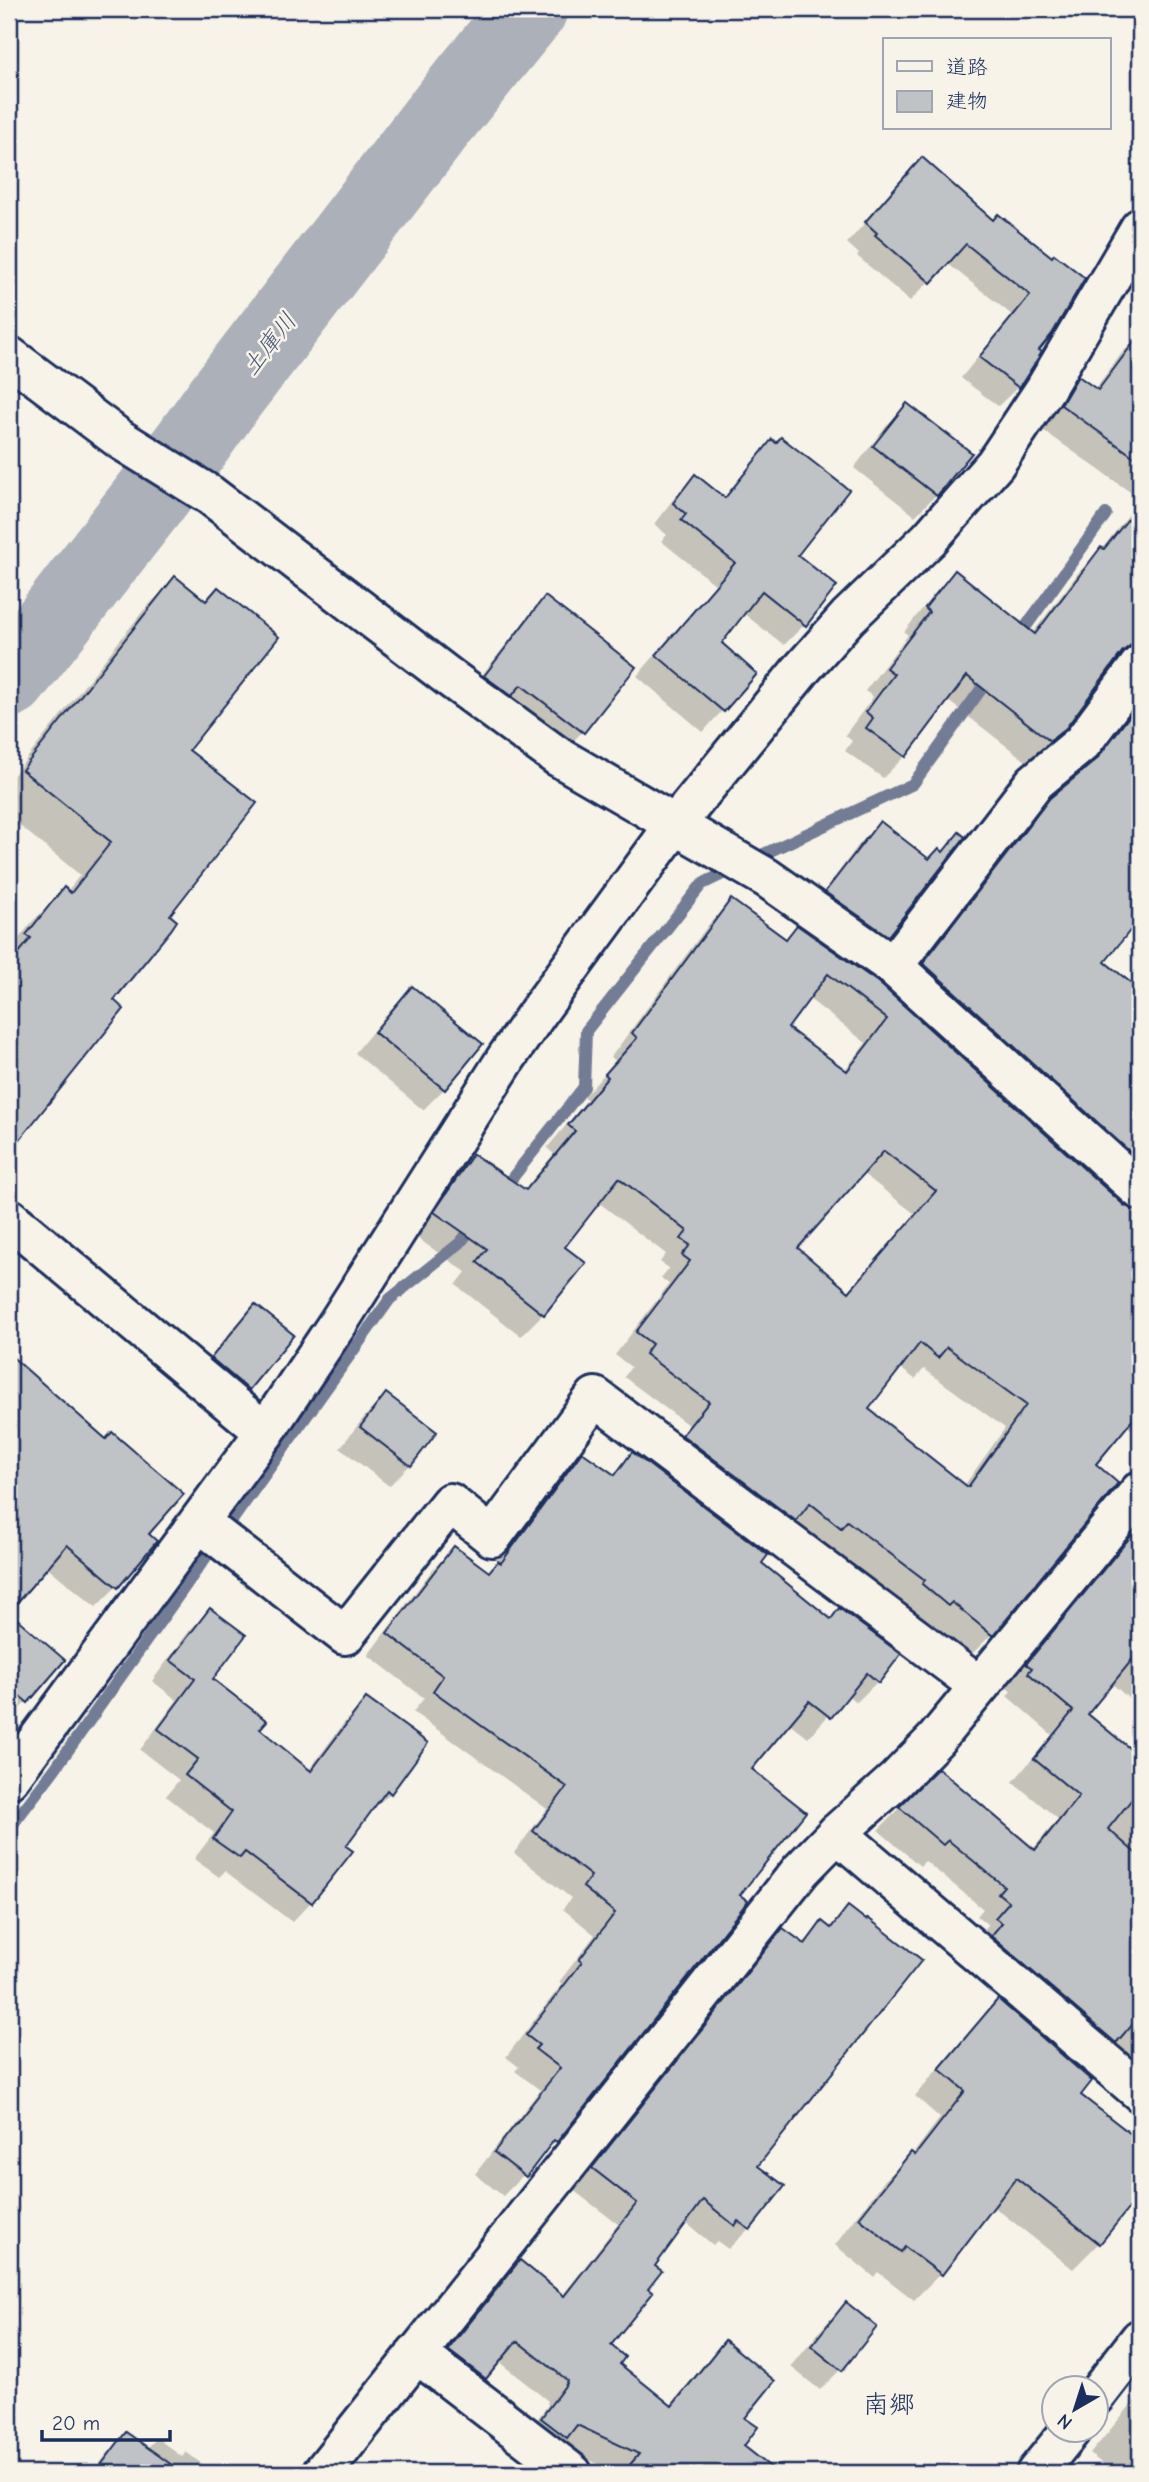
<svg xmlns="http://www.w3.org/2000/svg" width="1149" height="2482" viewBox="0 0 1149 2482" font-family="'Comic Neue','Klee One',sans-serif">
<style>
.shadow{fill:#0003;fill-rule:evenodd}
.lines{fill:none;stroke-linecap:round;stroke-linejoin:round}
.stream{stroke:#727c95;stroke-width:12}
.river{stroke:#acb0b9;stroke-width:77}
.building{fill:#c0c3c5;stroke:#1b2f5e;stroke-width:2;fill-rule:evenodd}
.minor-casing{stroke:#1b2f5e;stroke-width:44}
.minor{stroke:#f7f3e8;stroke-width:38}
.labels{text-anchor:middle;stroke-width:5;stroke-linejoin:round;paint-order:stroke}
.water-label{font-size:24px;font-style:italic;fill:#465679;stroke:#f7f3e8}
.quarter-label{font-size:26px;fill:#1b2f5e;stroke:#f7f3e8}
</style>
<rect width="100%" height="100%" fill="#f7f3e8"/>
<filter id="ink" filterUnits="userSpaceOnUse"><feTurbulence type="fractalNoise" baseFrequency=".0143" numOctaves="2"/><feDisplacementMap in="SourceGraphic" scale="14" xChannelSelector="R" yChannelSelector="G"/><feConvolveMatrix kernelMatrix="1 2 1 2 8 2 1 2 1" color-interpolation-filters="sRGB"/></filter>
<g filter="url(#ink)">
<!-- shadow -->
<g class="shadow">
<path d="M922 160 993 222 1052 259 1037 351 1039 352 1018 387 998 406 961 378 1012 315 947 263 910 301 857 256 859 254 847 243Z"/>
<path d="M1140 335V499L1040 428 1056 401 1078 379 1094 390 1122 353Z"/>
<path d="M907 405 936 495 915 516 854 468 886 426Z"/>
<path d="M772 441 796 555 835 586 804 625 784 645 743 613 720 644 755 674 703 732 637 676 716 585 661 541 667 535 654 524 675 497 695 476 723 499 752 462Z"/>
<path d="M1140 500V915L1102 962 1140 993V1161L1133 1155 1111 1176 902 987 1028 823 1085 771 1136 702 1120 665 1109 667 1065 727 1027 762 947 700 905 756 883 778 845 751 852 741 845 735 873 697 865 691 908 635 904 632 933 595 955 573 1032 634 1079 572 1101 550Z"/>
<path d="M175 578 186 750 167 916 111 1001 122 1009 9 1154V951L32 922 64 890 67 892 80 875 9 817V781L143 611Z"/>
<path d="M545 599 634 667 582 732 562 753 465 697 525 620Z"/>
<path d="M881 823 928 861 941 852 959 835 887 935 868 954 808 912 861 842Z"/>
<path d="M731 901 785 940 797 928 1124 1208 1134 1213H1140V1436L1126 1425 1093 1464 991 1635 969 1657 929 1623 925 1627 901 1607 904 1604 824 1543 818 1549 661 1458 688 1425 624 1377 631 1367 615 1355 669 1284 661 1278 669 1268 660 1262 666 1254 598 1202 563 1247 543 1314 521 1336 456 1285 466 1272 413 1235 451 1178 474 1156 523 1191 554 1154 547 1148 587 1100 584 1097 616 1061 611 1057 709 924ZM808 998 866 1043 844 1071 786 1028ZM862 1173 915 1214 848 1293 796 1248ZM899 1367 915 1379 924 1369 1005 1428 964 1486 867 1410Z"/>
<path d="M412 988 444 1089 423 1110 355 1053 391 1009Z"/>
<path d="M255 1306 291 1335 248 1389 227 1410 192 1380 234 1327Z"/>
<path d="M9 1356 105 1441 146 1534 117 1586 96 1607 46 1566 9 1610Z"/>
<path d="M386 1395 435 1432 410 1465 389 1486 340 1448 365 1416Z"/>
<path d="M582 1454 612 1475 633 1455 830 1620 839 1610 878 1681 857 1702 847 1695 808 1738 788 1722 749 1769 738 1896 556 2141 503 2196 475 2174 540 2090 515 2071 519 2067 506 2057 562 1984 559 1982 595 1935 563 1909 571 1898 514 1853 547 1809 413 1712 424 1698 368 1655 433 1569 454 1548 488 1573 561 1475Z"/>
<path d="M1140 1511V1708L1111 1683 1085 1715 1139 1758 1140 1757V2095L974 1941 988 1925 977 1916 983 1909 925 1861 920 1866 878 1830 938 1770 1032 1850 1058 1819 1013 1782 1052 1735 1007 1696 1011 1691 1005 1687 1135 1529Z"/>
<path d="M210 1610V1679L258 1730 308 1771 347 1719 366 1700 426 1744 390 1793 370 1812 344 1846 350 1851 311 1902 292 1922 225 1871 219 1877 194 1859 214 1833 166 1796 179 1780 140 1750 177 1700 152 1681 190 1630Z"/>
<path d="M9 1614 63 1660 9 1721Z"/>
<path d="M849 1908 756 2166 783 2186 749 2229 728 2249 717 2241 713 2245 685 2222 653 2266 608 2345 618 2364 670 2406 705 2363 726 2343 743 2418 741 2447 764 2464 757 2473H617L557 2445 522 2439 548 2405 547 2403 548 2401 498 2361 464 2398 429 2371 500 2283 520 2262 562 2296 618 2224 573 2190 763 1950 783 1930 802 1944 823 1924 828 1928Z"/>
<path d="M998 2002 1078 2095 1140 2143V2191L1099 2243 1073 2269 993 2206 940 2274 914 2300 878 2272 874 2277 835 2245 885 2180 912 2155 940 2118 915 2096 972 2028Z"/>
<path d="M846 2304 840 2370 820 2390 791 2367 825 2325Z"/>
<path d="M1140 2394V2473H1114L1090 2454Z"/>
<path d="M127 2435 146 2449 157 2438 182 2457 186 2452 214 2473H93L106 2455Z"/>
</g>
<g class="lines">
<!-- stream -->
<g class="stream">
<path d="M1017 639 1106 514"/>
<path d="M751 860 913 784 992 674"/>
<path d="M502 1191 584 1087 586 1031 702 884 735 868"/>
<path d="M9 1829 54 1770 390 1299 460 1243 475 1224"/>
</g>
<!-- river -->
<path class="river" d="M9 679 189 448 224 399 437 122 529 9"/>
</g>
<!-- building -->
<g class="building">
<path d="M922 157 993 220 998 214 1052 257 1054 254 1085 278 1052 334 1039 350 1042 352 1019 388 979 357 1030 295 966 244 931 283 875 235 877 233 865 222Z"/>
<path d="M1140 334V461L1061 405 1078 376 1098 390Z"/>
<path d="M907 403 972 453 937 496 873 446Z"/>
<path d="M781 437 849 490 798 555 837 586 806 626 762 591 722 643 757 674 724 712 656 655 735 563 681 520 686 514 673 503 695 474 725 498 772 439 776 443Z"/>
<path d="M1140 504V644L1131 645 1122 652 1066 728 1050 741 967 676 906 757 866 728 873 718 866 712 894 674 886 668 929 612 925 608 955 570 1035 634 1101 547 1104 549Z"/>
<path d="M175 576 206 601 218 587 279 637 189 750 257 803 170 915 177 921 171 930 114 1000 124 1009 9 1153V965L31 938 26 935 64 887 71 893 111 842 22 770Z"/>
<path d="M545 596 636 667 584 733 521 685 512 696 484 676Z"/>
<path d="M1134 710 1140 715V918L1105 962 1140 990V1161L923 963 1050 798 1096 760Z"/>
<path d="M880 821 929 859 939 848 943 852 959 832 965 837 888 936 825 892Z"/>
<path d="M731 899 786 939 797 925 879 983 1125 1206 1140 1211V1411L1096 1464 1118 1483 993 1636 952 1602 948 1606 922 1584 925 1580 847 1521 841 1528 810 1503 796 1521 682 1435 709 1402 645 1354 652 1344 636 1332 690 1261 682 1255 690 1245 681 1239 687 1231 619 1178 565 1247 586 1263 544 1315 477 1262 487 1249 434 1212 473 1154 526 1190 575 1131 568 1125 608 1077 605 1074 637 1038 632 1033ZM828 974 887 1019 847 1071 788 1028ZM884 1151 936 1191 849 1292 798 1248ZM920 1343 938 1358 947 1347 1026 1405 968 1487 869 1409Z"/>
<path d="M412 986 483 1044 445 1090 374 1032Z"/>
<path d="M255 1304 294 1335 249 1390 211 1358Z"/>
<path d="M9 1354 106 1439 112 1432 184 1494 149 1534 157 1541 118 1588 67 1545 9 1612 65 1660 28 1703 9 1687Z"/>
<path d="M386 1393 437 1432 411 1466 360 1427Z"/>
<path d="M582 1452 615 1475 632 1452 768 1555 762 1563 831 1619 839 1608 901 1654 879 1683 867 1673 831 1718 809 1701 752 1769 806 1812 740 1895 748 1901 557 2142 554 2140 526 2177 494 2152 560 2068 535 2049 539 2045 526 2035 582 1962 579 1960 615 1913 583 1887 591 1876 533 1831 567 1787 433 1691 443 1676 387 1633 454 1546 489 1572 498 1561 501 1563Z"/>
<path d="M1140 1525V1650L1088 1714 1140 1757V1789L1108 1829 1140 1857V2015L1116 2043 991 1936 1002 1923 995 1918 1009 1902 998 1893 1004 1886 948 1840 943 1845 899 1807 938 1768 1035 1850 1079 1796 1034 1759 1073 1711 1028 1673 1032 1668 1026 1664Z"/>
<path d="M210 1608 246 1635 213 1679 267 1721 260 1729 311 1771 366 1698 428 1743 391 1794 387 1790 346 1846 353 1851 312 1903 245 1852 240 1858 213 1839 232 1812 185 1775 198 1759 158 1729 195 1679 170 1660Z"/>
<path d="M848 1906 866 1920 868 1918 922 1960 758 2166 785 2186 750 2230 738 2221 735 2226 703 2200 655 2266 662 2271 648 2289 653 2293 611 2345 625 2357 620 2364 672 2406 725 2340 775 2381 745 2418 758 2427 744 2446 778 2473H623L639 2454 577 2425 567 2438 541 2418 567 2383 566 2382 567 2380 517 2341 486 2379 448 2350 520 2260 564 2296 637 2203 592 2168 783 1928 805 1944 822 1921 831 1928Z"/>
<path d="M998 1999 1092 2081 1081 2095 1140 2141V2194L1100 2244 1016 2178 942 2275 905 2247 901 2252 859 2218 911 2152 915 2155 965 2091 939 2069Z"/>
<path d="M846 2302 877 2327 842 2371 811 2346Z"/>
<path d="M126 2432 183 2473H95Z"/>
</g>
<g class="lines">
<defs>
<g id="minor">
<path d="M9 356 121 440 210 495 450 678 557 756 767 878 893 966 1140 1190"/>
<path d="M893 966 1034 783 1082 743 1140 665"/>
<path d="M9 1218 265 1432"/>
<path d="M199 1522 345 1635 450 1503 492 1537 595 1397 979 1686"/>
<path d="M9 1779 265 1432 338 1323 507 1057 543 1005 674 826 800 671 848 617 929 539 995 464 1045 389 1140 228"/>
<path d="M837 1833 1140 2092"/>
<path d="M416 2353 572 2473"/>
<path d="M1096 2396 1140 2339"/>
<path d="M322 2473 801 1870 837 1833 896 1780 936 1739 1140 1491"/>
<path d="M1036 2473 1071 2430"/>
</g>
</defs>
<!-- minor casing -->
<use href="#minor" class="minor-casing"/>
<!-- minor -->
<use href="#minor" class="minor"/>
</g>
</g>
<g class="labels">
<!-- water labels -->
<g class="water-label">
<text transform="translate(269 344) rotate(-52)" y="8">土庫川</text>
</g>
<!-- quarter labels -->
<g class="quarter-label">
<text x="889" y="2413">南郷</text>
</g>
</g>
<!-- margin -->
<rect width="1149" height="2482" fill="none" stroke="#f7f3e8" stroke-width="35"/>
<rect x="18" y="18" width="1114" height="2447" fill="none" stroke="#1b2f5e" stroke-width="2.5" filter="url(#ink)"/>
<!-- legend -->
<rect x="883" y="38" width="228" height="91" fill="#f7f3e8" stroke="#9fa5b1" stroke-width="2"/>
<rect x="897" y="61" width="35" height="10" fill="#f7f3e8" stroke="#9fa5b1" stroke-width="2"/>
<text x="946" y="74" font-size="21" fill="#1b2f5e">道路</text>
<rect x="897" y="91" width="35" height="21" fill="#c0c3c5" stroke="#9fa5b1" stroke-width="2"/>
<text x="946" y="108" font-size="21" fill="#1b2f5e">建物</text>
<!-- north arrow -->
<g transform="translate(1075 2409) rotate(219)"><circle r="33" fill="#f7f3e8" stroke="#9fa5b1" stroke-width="2"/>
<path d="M0-5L12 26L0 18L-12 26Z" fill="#1b2f5e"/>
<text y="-10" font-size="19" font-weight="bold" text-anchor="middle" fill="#1b2f5e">N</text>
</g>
<!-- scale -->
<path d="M42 2430v10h128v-10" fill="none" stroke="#1b2f5e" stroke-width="3.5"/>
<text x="52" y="2430" font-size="21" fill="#1b2f5e" stroke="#f7f3e8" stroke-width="5" paint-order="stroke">20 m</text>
</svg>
